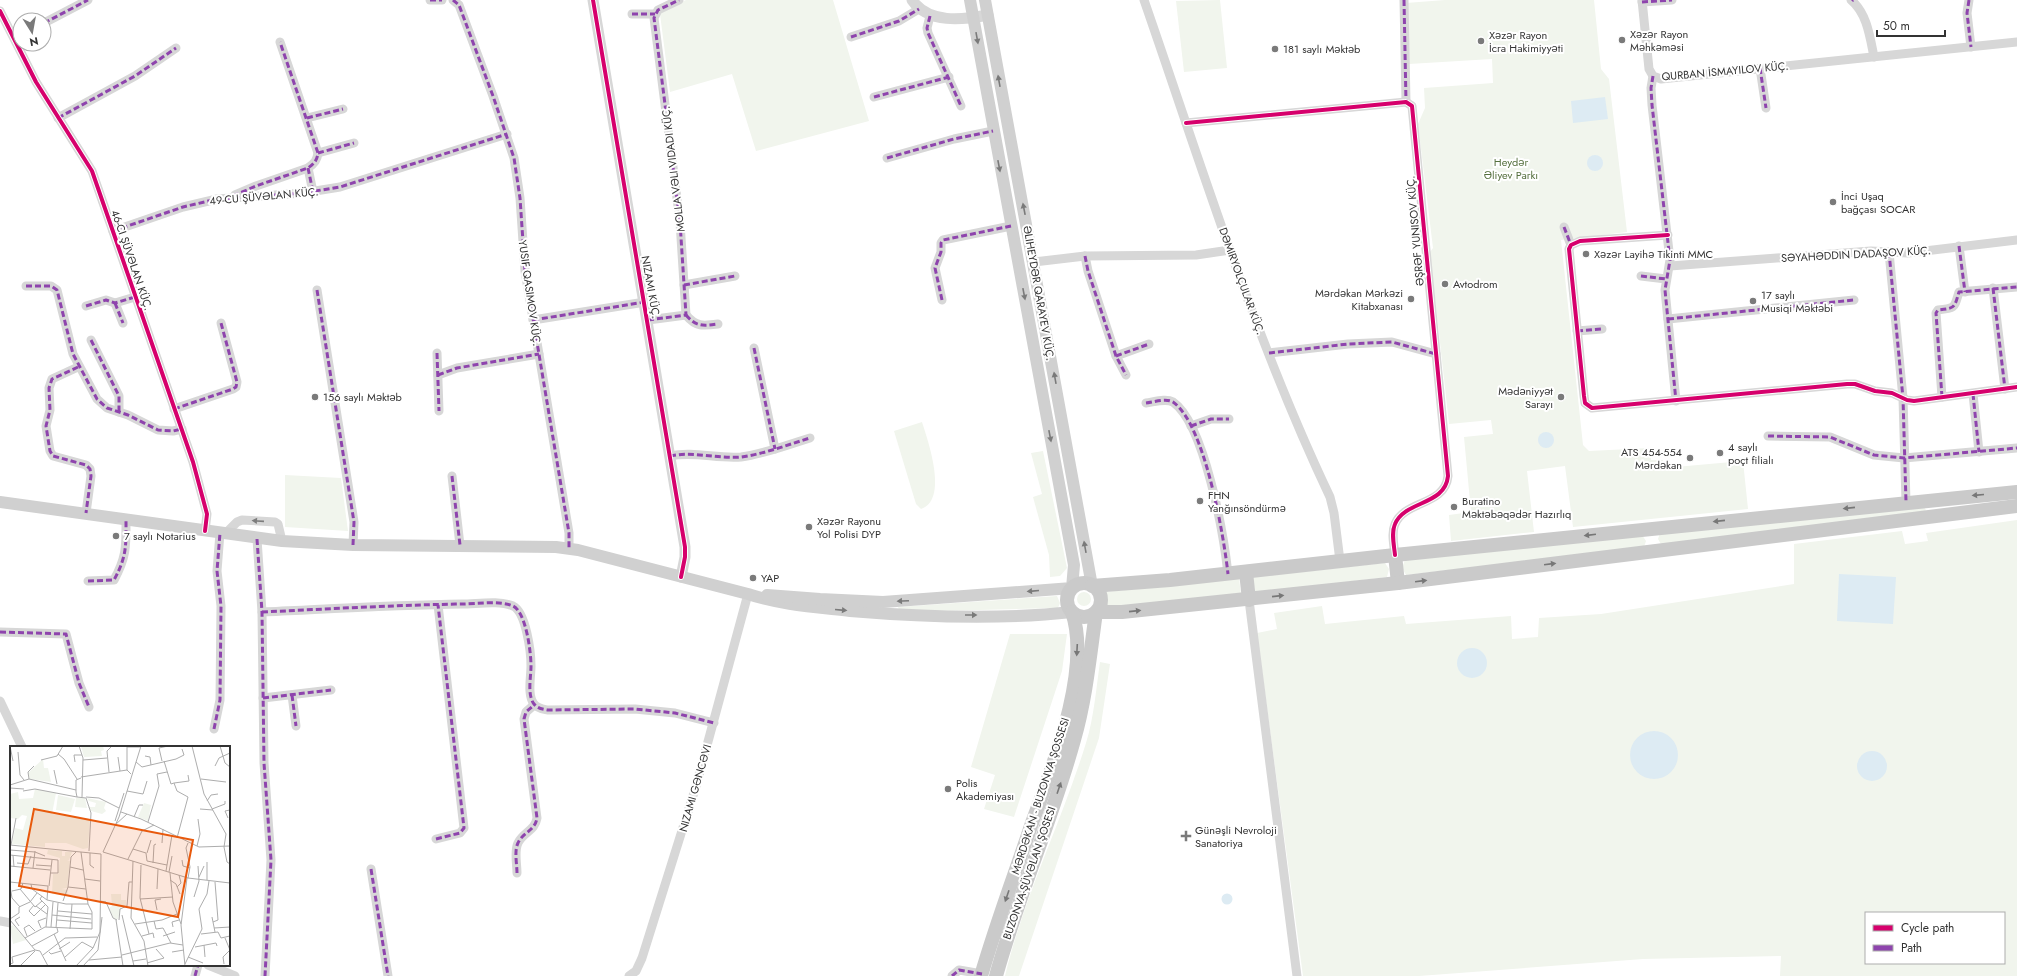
<svg xmlns="http://www.w3.org/2000/svg" width="2017" height="976" viewBox="0 0 2017 976" font-family="Jost,sans-serif">
<style>
.green{fill:#f1f5ed;fill-rule:evenodd}
.water{fill:#ddebf3}
.lines{fill:none;stroke-linecap:round;stroke-linejoin:round}
.minor{stroke:#d7d7d7;stroke-width:9}
.tertiary{stroke:#d7d7d7;stroke-width:11}
.secondary{stroke:#d0d0d0;stroke-width:12}
.primary{stroke:#cacaca;stroke-width:14}
.quiet{stroke:#8e44ad;stroke-width:3;stroke-dasharray:6 3;stroke-linecap:butt}
.cycleway-casing{stroke:#fff;stroke-width:6}
.cycleway{stroke:#d6006c;stroke-width:4}
.oneway{fill:#7a7a7a}
.oneway2{fill:#777}
.oneway3{fill:#7d7d7d}
.poi-dot{fill:#7a7a7a;stroke:#fff;stroke-width:1.5}
.labels{text-anchor:middle;stroke-width:4;stroke-linejoin:round;paint-order:stroke}
.poi-label{font-size:11px;fill:#333;stroke:#fff;text-anchor:start}
.street-label{font-size:11px;fill:#333;stroke:#fff}
.park-label{font-size:11px;fill:#56703f;stroke:#fff}
.inset-road{fill:none;stroke:#adadad;stroke-width:1}
.view{fill:#e8590c;fill-opacity:0.15;stroke:#e8590c;stroke-width:2}
.inset-edge{fill:none;stroke:#333;stroke-width:2}
</style>
<rect width="100%" height="100%" fill="#fff"/>
<!-- green -->
<g class="green">
<path d="M686 0H833L869 121 756 151 732 74 670 92 660 14 664 10Z"/>
<path d="M1220 0 1227 68 1184 72 1176 1Z"/>
<path d="M1445 0H1594L1601 69 1609 79 1627 232 1561 240 1583 445 1589 451 1650 448 1651 460H1663L1664 468 1743 461 1748 509 1573 527 1565 466 1527 471 1534 532 1451 541 1449 515 1471 512 1464 437 1493 434 1491 420 1449 424 1430 252 1433 248 1418 124 1425 108 1424 88 1493 83 1492 59 1409 64 1406 3Z"/>
<path d="M922 422C928 441 949 500 921 509L916 504 894 431Z"/>
<path d="M1043 451 1067 568 1060 576 1050 577 1049 555 1033 497 1042 494 1031 453Z"/>
<path d="M285 475 341 478 348 531 285 527Z"/>
<path d="M1923 506 1926 510 1923 514 1662 546 1658 539 1660 533Z"/>
<path d="M2017 520V976H1780L1781 956 1643 959 1419 976H1303L1257 633 1277 629 1274 613 1322 606 1325 624 1404 616 1406 624 1511 616 1512 639 1538 637 1539 618 1601 614 1794 584V544L1902 531 1905 544 1928 541 1926 533ZM1866 913H2004V963H1866Z"/>
<path d="M1642 535 1646 541 1644 547 1406 575 1402 568 1405 560Z"/>
<path d="M1385 563 1389 569 1387 577 1255 593 1253 577Z"/>
<path d="M1239 578 1241 595 1108 607 1105 600 1106 592Z"/>
<circle cx="1084" cy="599" r="7"/>
<path d="M1057 596 1060 603 1058 608 900 612 898 607Z"/>
<path d="M1010 634H1067L1062 671 1014 817 984 809 995 775 971 767Z"/>
<path d="M1100 662 1110 664 1099 738 1019 976H1005C1024 896 1062 821 1086 743 1094 717 1096 689 1100 662Z"/>
</g>
<!-- water -->
<g class="water">
<path d="M1605 97 1608 119 1573 123 1571 101Z"/>
<circle cx="1595" cy="163" r="8"/>
<circle cx="1546" cy="440" r="8"/>
<path d="M1839 574 1896 577 1893 624 1837 621Z"/>
<circle cx="1472" cy="663" r="15"/>
<circle cx="1654" cy="755" r="24"/>
<circle cx="1872" cy="766" r="15"/>
<circle cx="1227" cy="899" r="5.5"/>
</g>
<g class="lines">
<!-- minor -->
<g class="minor">
<path d="M430 0H442"/>
<path d="M453 0 459 5 493 96 514 158 520 198 525 271 569 533V549"/>
<path d="M1144 0C1202 167 1254 337 1330 497L1334 513 1340 561"/>
<path d="M1404 0 1406 102"/>
<path d="M1642 0 1649 69 1653 76 1661 79 2017 42"/>
<path d="M1851 0C1867 13 1870 37 1874 57"/>
<path d="M1969 0 1967 13 1971 47"/>
<path d="M1642 2 1672 0"/>
<path d="M0 11 36 82 92 171 193 462 207 514 205 531"/>
<path d="M632 14H655"/>
<path d="M930 16 927 28 928 33 961 106"/>
<path d="M44 23 88 0"/>
<path d="M851 37 899 21 919 9"/>
<path d="M1760 68 1766 108"/>
<path d="M1653 76 1651 88 1652 105 1670 260 1665 290 1676 401"/>
<path d="M874 97 949 77"/>
<path d="M58 118 135 76 176 48"/>
<path d="M307 118 343 109"/>
<path d="M1186 123 1406 102 1412 106 1448 476C1445 506 1405 500 1395 524 1391 533 1394 545 1395 555"/>
<path d="M318 153 354 143"/>
<path d="M887 158 954 139 993 131"/>
<path d="M308 168 313 192"/>
<path d="M235 195 256 186 308 168C315 163 317 160 318 153L280 42"/>
<path d="M1564 227 1571 245"/>
<path d="M113 231 183 207 217 199 303 193 340 187 507 134"/>
<path d="M1668 235 1580 241 1571 245 1569 249 1584 396 1585 403 1592 408 1847 384H1855L1875 391 1892 393 1907 400 1914 401 2017 387"/>
<path d="M1959 246 1965 292"/>
<path d="M1889 252 1903 398 1906 502"/>
<path d="M1085 256 1088 271 1116 356 1126 375"/>
<path d="M1034 262 1085 256 1196 255 1230 250"/>
<path d="M1670 266 1871 251 1908 253 2017 240"/>
<path d="M1641 276 1666 279"/>
<path d="M684 285 735 276"/>
<path d="M26 286H51L57 290 73 354 97 399 107 408 128 415 158 430 173 431 182 429"/>
<path d="M1993 288 2005 389"/>
<path d="M317 290 354 522 353 545"/>
<path d="M942 300 935 268 941 252V243L943 240 1011 226"/>
<path d="M115 303 123 323"/>
<path d="M86 306 106 300 115 303 135 297"/>
<path d="M686 315C696 327 703 326 718 324"/>
<path d="M1668 319 1854 300"/>
<path d="M533 320 645 302"/>
<path d="M648 320 686 315 680 222 654 18 658 10 679 0"/>
<path d="M1577 331 1602 329"/>
<path d="M91 340 119 396V412"/>
<path d="M754 348 775 449"/>
<path d="M437 353 439 411"/>
<path d="M1269 353 1348 344 1392 342 1436 354"/>
<path d="M1116 356 1149 344"/>
<path d="M78 367 52 379 49 388 50 410 46 426 50 451 53 456 86 465 90 469 91 476 86 513"/>
<path d="M438 375 457 368 539 354"/>
<path d="M1973 394 1979 452"/>
<path d="M1942 397 1936 313 1938 310C1956 308 1954 308 1959 292L2017 287"/>
<path d="M1146 403C1154 402 1166 398 1173 402 1205 424 1224 537 1228 574"/>
<path d="M174 409 233 389 236 387 237 382 221 323"/>
<path d="M1191 426 1211 419H1229"/>
<path d="M1768 436 1830 437 1874 455 1904 458 2017 448"/>
<path d="M670 456C694 451 717 459 741 457 764 454 787 445 810 438"/>
<path d="M452 476 460 545"/>
<path d="M225 534 237 522 242 520 275 522 278 524 282 541"/>
<path d="M257 539 262 612 264 763 271 860 265 976"/>
<path d="M88 581 114 580C127 556 126 546 126 519"/>
<path d="M1249 600 1297 976"/>
<path d="M262 612C328 609 395 605 462 604 477 604 499 600 513 606 526 612 531 652 531 666 531 677 527 695 534 704 538 709 543 709 548 710L635 709 675 713 714 723"/>
<path d="M0 632 66 634 79 683 89 707"/>
<path d="M292 695 296 726"/>
<path d="M263 698 331 690"/>
<path d="M0 701 22 747"/>
<path d="M214 729 220 700 221 606 217 571 220 533"/>
<path d="M436 839 460 833 464 828 438 605"/>
<path d="M371 869 388 976"/>
<path d="M517 873C517 864 514 851 518 843 523 832 535 831 537 818L524 719 526 712 534 705"/>
<path d="M0 921 11 923"/>
<path d="M208 965 235 976"/>
<path d="M195 976 198 965"/>
<path d="M629 976 636 971 642 958 696 786 748 594"/>
<path d="M952 976 959 970 982 974"/>
</g>
<!-- tertiary -->
<g class="tertiary">
<path d="M593 0 685 547V557L681 577"/>
<path d="M912 0C929 24 962 20 988 15"/>
</g>
<!-- secondary -->
<g class="secondary">
<path d="M985 0 1092 586"/>
<path d="M0 502 282 541 353 545 556 547 578 550 748 594C781 605 815 607 850 611 922 617 1000 620 1072 612"/>
<path d="M767 595 820 599 883 602 1072 588 1074 565 970 0"/>
</g>
<!-- primary -->
<g class="primary">
<path d="M1395 555 1398 583"/>
<path d="M1246 572 1249 600"/>
<circle cx="1084" cy="600" r="17"/>
<path d="M1092 586 1170 580 1395 555 2017 492"/>
<path d="M981 976C996 924 1015 874 1032 823 1052 768 1092 670 1072 612"/>
<path d="M996 976C1018 896 1052 820 1074 740 1086 698 1090 655 1096 612H1122L1398 583 2017 506"/>
</g>
<!-- quiet -->
<g class="quiet">
<path d="M430 0H442"/>
<path d="M453 0 459 5 493 96 514 158 520 198 525 271 569 533V549"/>
<path d="M1404 0 1406 102"/>
<path d="M1969 0 1967 13 1971 47"/>
<path d="M1852 1 1853 0"/>
<path d="M1642 2 1672 0"/>
<path d="M632 14H655"/>
<path d="M930 16 927 28 928 33 961 106"/>
<path d="M44 23 88 0"/>
<path d="M851 37 899 21 919 9"/>
<path d="M1760 68 1766 108"/>
<path d="M1653 76 1651 88 1652 105 1670 260 1665 290 1676 401"/>
<path d="M874 97 949 77"/>
<path d="M58 118 135 76 176 48"/>
<path d="M307 118 343 109"/>
<path d="M318 153 354 143"/>
<path d="M887 158 954 139 993 131"/>
<path d="M308 168 313 192"/>
<path d="M233 196 256 186 308 168C315 163 317 160 318 153L280 42"/>
<path d="M1564 227 1571 245"/>
<path d="M113 231 183 207 217 199 303 193 340 187 507 134"/>
<path d="M1959 246 1965 292"/>
<path d="M1889 252 1903 398 1906 502"/>
<path d="M1085 256 1088 271 1116 356 1126 375"/>
<path d="M1641 276 1666 279"/>
<path d="M684 285 735 276"/>
<path d="M26 286H51L57 290 73 354 97 399 107 408 128 415 158 430 173 431 182 429"/>
<path d="M1993 288 2005 389"/>
<path d="M317 290 354 522 353 545"/>
<path d="M942 300 935 268 941 252V243L943 240 1011 226"/>
<path d="M115 303 123 323"/>
<path d="M86 306 106 300 115 303 135 297"/>
<path d="M686 315C696 327 703 326 718 324"/>
<path d="M1668 319 1854 300"/>
<path d="M533 320 645 302"/>
<path d="M648 320 686 315 680 222 654 18 658 10 679 0"/>
<path d="M1577 331 1602 329"/>
<path d="M91 340 119 396V412"/>
<path d="M754 348 775 449"/>
<path d="M437 353 439 411"/>
<path d="M1269 353 1348 344 1392 342 1436 354"/>
<path d="M1116 356 1149 344"/>
<path d="M78 367 52 379 49 388 50 410 46 426 50 451 53 456 86 465 90 469 91 476 86 513"/>
<path d="M438 375 457 368 539 354"/>
<path d="M1973 394 1979 452"/>
<path d="M1942 397 1936 313 1938 310C1956 308 1954 308 1959 292L2017 287"/>
<path d="M1146 403C1154 402 1166 398 1173 402 1205 424 1224 537 1228 574"/>
<path d="M174 409 233 389 236 387 237 382 221 323"/>
<path d="M1191 426 1211 419H1229"/>
<path d="M1768 436 1830 437 1874 455 1904 458 2017 448"/>
<path d="M670 456C694 451 717 459 741 457 764 454 787 445 810 438"/>
<path d="M452 476 460 545"/>
<path d="M257 539 262 612 264 763 271 860 265 976"/>
<path d="M88 581 114 580C127 556 126 546 126 519"/>
<path d="M262 612C328 609 395 605 462 604 477 604 499 600 513 606 526 612 531 652 531 666 531 677 527 695 534 704 538 709 543 709 548 710L635 709 675 713 714 723"/>
<path d="M0 632 66 634 79 683 89 707"/>
<path d="M292 695 296 726"/>
<path d="M263 698 331 690"/>
<path d="M214 729 220 700 221 606 217 571 220 533"/>
<path d="M436 839 460 833 464 828 438 605"/>
<path d="M371 869 388 976"/>
<path d="M517 873C517 864 514 851 518 843 523 832 535 831 537 818L524 719 526 712 534 705"/>
<path d="M195 976 198 965"/>
<path d="M952 976 959 970 982 974"/>
</g>
<defs>
<g id="cycleway">
<path d="M593 0 685 547V557L681 577"/>
<path d="M0 11 36 82 92 171 193 462 207 514 205 531"/>
<path d="M1186 123 1406 102 1412 106 1448 476C1445 506 1405 500 1395 524 1391 533 1394 545 1395 555"/>
<path d="M1668 235 1580 241 1571 245 1569 249 1584 396 1585 403 1592 408 1847 384H1855L1875 391 1892 393 1907 400 1914 401 2017 387"/>
</g>
</defs>
<!-- cycleway casing -->
<use href="#cycleway" class="cycleway-casing"/>
<!-- cycleway -->
<use href="#cycleway" class="cycleway"/>
</g>
<!-- one-way arrows -->
<defs><path id="oneway-solid" d="M-6-.8H1V-3.2L6.5 0L1 3.2V.8H-6Z"/></defs>
<g class="oneway">
<use href="#oneway-solid" transform="translate(977 38) rotate(80)"/>
<use href="#oneway-solid" transform="translate(999 81) rotate(-100)"/>
<use href="#oneway-solid" transform="translate(999 166) rotate(79)"/>
<use href="#oneway-solid" transform="translate(1024 209) rotate(-101)"/>
<use href="#oneway-solid" transform="translate(1024 294) rotate(79)"/>
<use href="#oneway-solid" transform="translate(1055 378) rotate(-100)"/>
<use href="#oneway-solid" transform="translate(1050 436) rotate(79)"/>
<use href="#oneway-solid" transform="translate(1085 547) rotate(-100)"/>
<use href="#oneway-solid" transform="translate(1033 591) rotate(175)"/>
<use href="#oneway-solid" transform="translate(903 601) rotate(177)"/>
<use href="#oneway-solid" transform="translate(841 610) rotate(5)"/>
<use href="#oneway-solid" transform="translate(971 615)"/>
</g>
<g class="oneway2">
<use href="#oneway-solid" transform="translate(1978 495) rotate(175)"/>
<use href="#oneway-solid" transform="translate(1849 508) rotate(174)"/>
<use href="#oneway-solid" transform="translate(1719 521) rotate(174)"/>
<use href="#oneway-solid" transform="translate(1590 535) rotate(173)"/>
<use href="#oneway-solid" transform="translate(1550 564) rotate(-7)"/>
<use href="#oneway-solid" transform="translate(1421 581) rotate(-7)"/>
<use href="#oneway-solid" transform="translate(1278 596) rotate(-6)"/>
<use href="#oneway-solid" transform="translate(1135 611) rotate(-6)"/>
<use href="#oneway-solid" transform="translate(1077 650) rotate(93)"/>
<use href="#oneway-solid" transform="translate(1059 788) rotate(-71)"/>
<use href="#oneway-solid" transform="translate(1007 896) rotate(109)"/>
</g>
<use class="oneway3" href="#oneway-solid" transform="translate(258 521) rotate(-176)"/>
<!-- markers -->
<g class="poi-dot">
<circle cx="1622" cy="40" r="4"/>
<circle cx="1481" cy="41" r="4"/>
<circle cx="1275" cy="49" r="4"/>
<circle cx="1833" cy="202" r="4"/>
<circle cx="1586" cy="254" r="4"/>
<circle cx="1445" cy="284" r="4"/>
<circle cx="1411" cy="299" r="4"/>
<circle cx="1753" cy="301" r="4"/>
<circle cx="315" cy="397" r="4"/>
<circle cx="1561" cy="397" r="4"/>
<circle cx="1720" cy="453" r="4"/>
<circle cx="1690" cy="458" r="4"/>
<circle cx="1200" cy="501" r="4"/>
<circle cx="1454" cy="507" r="4"/>
<circle cx="809" cy="527" r="4"/>
<circle cx="116" cy="536" r="4"/>
<circle cx="753" cy="578" r="4"/>
<circle cx="948" cy="789" r="4"/>
<path d="M1184 830h4v4h4v4h-4v4h-4v-4h-4v-4h4z"/>
</g>
<g class="labels">
<!-- poi labels -->
<g class="poi-label">
<text x="1630" y="38">Xəzər Rayon<tspan x="1630" dy="13">Məhkəməsi</tspan></text>
<text x="1489" y="39">Xəzər Rayon<tspan x="1489" dy="13">İcra Hakimiyyəti</tspan></text>
<text x="1283" y="53">181 saylı Məktəb</text>
<text x="1841" y="200">İnci Uşaq<tspan x="1841" dy="13">bağçası SOCAR</tspan></text>
<text x="1594" y="258">Xəzər Layihə Tikinti MMC</text>
<text x="1453" y="288">Avtodrom</text>
<text x="1403" y="297" text-anchor="end">Mərdəkan Mərkəzi<tspan x="1403" dy="13">Kitabxanası</tspan></text>
<text x="1761" y="299">17 saylı<tspan x="1761" dy="13">Musiqi Məktəbi</tspan></text>
<text x="1553" y="395" text-anchor="end">Mədəniyyət<tspan x="1553" dy="13">Sarayı</tspan></text>
<text x="323" y="401">156 saylı Məktəb</text>
<text x="1728" y="451">4 saylı<tspan x="1728" dy="13">poçt filialı</tspan></text>
<text x="1682" y="456" text-anchor="end">ATS 454-554<tspan x="1682" dy="13">Mərdəkan</tspan></text>
<text x="1208" y="499">FHN<tspan x="1208" dy="13">Yanğınsöndürmə</tspan></text>
<text x="1462" y="505">Buratino<tspan x="1462" dy="13">Məktəbəqədər Hazırlıq</tspan></text>
<text x="817" y="525">Xəzər Rayonu<tspan x="817" dy="13">Yol Polisi DYP</tspan></text>
<text x="124" y="540">7 saylı Notarius</text>
<text x="761" y="582">YAP</text>
<text x="956" y="787">Polis<tspan x="956" dy="13">Akademiyası</tspan></text>
<text x="1195" y="834">Günəşli Nevroloji<tspan x="1195" dy="13">Sanatoriya</tspan></text>
</g>
<!-- street labels -->
<g class="street-label">
<text transform="translate(1725 71) rotate(-5)" y="4">QURBAN İSMAYILOV KÜÇ.</text>
<text transform="translate(673 169) rotate(-97)" y="4">MOLLA VƏLI VIDADI KÜÇ.</text>
<text transform="translate(264 196) rotate(-5)" y="4">49-CU ŞÜVƏLAN KÜÇ.</text>
<text transform="translate(1415 231) rotate(-95)" y="4">ƏŞRƏF YUNISOV KÜÇ.</text>
<text transform="translate(1856 254) rotate(-3)" y="4">SƏYAHƏDDIN DADAŞOV KÜÇ.</text>
<text transform="translate(132 260) rotate(71)" y="4">46-CI ŞÜVƏLAN KÜÇ.</text>
<text transform="translate(1242 281) rotate(70)" y="4">DƏMIRYOLÇULAR KÜÇ.</text>
<text transform="translate(651 287) rotate(80)" y="4">NIZAMI KÜÇ.</text>
<text transform="translate(530 293) rotate(82)" y="4">YUSIF QASIMOV KÜÇ.</text>
<text transform="translate(1039 293) rotate(80)" y="4">ƏLIHEYDƏR QARAYEV KÜÇ.</text>
<text transform="translate(695 788) rotate(-74)" y="4">NIZAMI GƏNCƏVI</text>
<text transform="translate(1040 796) rotate(-72)" y="4">MƏRDƏKAN - BUZONVA ŞOSSESI</text>
<text transform="translate(1029 873) rotate(-71)" y="4">BUZONVA-ŞÜVƏLAN ŞOSESI</text>
</g>
<!-- park labels -->
<g class="park-label">
<text x="1511" y="166">Heydər<tspan x="1511" dy="13">Əliyev Parkı</tspan></text>
</g>
</g>
<!-- overview -->
<g transform="translate(10 746)">
<rect width="220" height="220" fill="#fff"/>
<path d="M71 0H93L94 4 91 5 92 10 74 11ZM33 13 34 22H38L41 36 20 33 18 27ZM25 43 46 47 42 68 80 73 78 102 73 103 56 97H35V101L2 98 5 82 13 84 17 70 12 69 8 73 0 72V48L8 46 9 53 23 52ZM48 49 65 53 61 66 46 64ZM66 52H75L77 62 65 61ZM77 52 96 56 94 62 96 65 92 68 81 65 78 61H85L86 57 79 55ZM134 57 141 59 138 75 128 71ZM38 104 52 105V110H55V106H62L59 114H57L60 115 57 142 51 143 58 144 57 149 42 148 43 128H48L50 112 37 108ZM101 148H111V154H116V160L111 161 108 173H104L99 162 102 160ZM3 179 16 194 3 198 0 181Z" fill="#f1f5ed"/>
<path class="inset-road" d="M0 0 3 15M69 0 73 12 72 51M131 0 109 71 93 106 178 132 220 137M182 0 194 48 216 88 214 101 217 116 220 118M210 0 215 17 220 21M8 6 10 29 14 34M48 8 54 13 67 33M135 10 140 11 141 19M108 11 110 25M31 14 47 10 53 0M73 14 97 12M152 15 149 2 158 0M154 15 161 38 164 37 167 45 178 51 167 92M65 16 64 9H72M126 16 132 21 166 13 174 9 172 3M205 20 209 12 220 7M44 24 47 38M117 24V1H130M99 26 97 5 102 0M71 31 117 24 121 28M71 32 66 34V46L67 51 76 52 81 67 79 105M19 33 18 26 24 20M191 33 216 36M164 37 179 35 178 29M0 39 19 33 66 44M0 42 14 43M13 45 25 43 67 51M117 45 133 48 137 35M76 51 89 52 109 62M197 55 201 49 208 48M190 63 203 64M202 63 215 58V55M111 66 131 73 189 101 220 100M124 71 129 59H133M218 72 215 65 220 64M105 75 114 47M138 76 149 40 147 28 157 26M105 79 117 68M152 97 153 83M0 99 91 108 90 186 83 202 66 220M1 99 6 72M187 100 190 88 188 73M123 103 136 107 137 115 157 119M0 104 25 106 35 110M66 106 61 111 58 141 76 143M80 107V119L84 122M137 107 141 94M0 109 48 114V127H40M3 109 4 121M118 113 132 85 144 79M172 114 173 120 180 122M123 115 121 172 134 195 138 220M7 117 18 118 21 110M143 117 144 99 146 98M26 119 41 120M131 119 130 152 139 188M0 120 40 124M60 121 73 124M23 122 25 105M156 125 162 89M159 126 162 110M160 127 163 156 171 178M189 131 194 120M178 132 180 121 176 102 178 97M75 133 90 135M160 134 166 138 170 148M197 134V116M0 136 38 140 37 154M21 138 22 143 37 154 56 158H78M0 140 2 152 10 161M39 140 42 114M167 141 171 137 169 129M10 143 20 155M147 143 148 123M2 145 11 143 13 137M32 150 30 153 38 161 36 181M184 151 189 135 188 120M130 153 163 151M20 155 25 161 32 155M53 155 58 141M90 155 96 156 103 172 107 174M24 159 19 165 24 170 36 158M26 160 37 168M147 164 145 154 151 153M48 165 82 168M42 169 81 173M112 169 124 220M202 171 205 186M0 173 9 167V161L20 156 27 147M0 174 25 204 30 205 38 220M47 174 82 177M106 174 113 220M109 174 110 163 117 160 119 136H122M144 175 146 183 153 182 161 197M203 176 208 174 205 136M125 178 152 174 167 168M9 180 5 174 10 171M41 181 43 156M163 181 162 176 169 174M31 182 28 175 36 172M46 182 48 157M204 182 220 181M60 183 62 158M44 188 56 215M191 188 208 186 211 192 220 190M17 190 14 182 19 179 25 185M132 190 143 187 144 192M153 190 165 186M15 192 35 181 82 183V166L78 158 71 106M194 199 195 211M22 200 48 186 47 182M185 201 206 197 207 200M49 203 60 196M39 206 41 208 51 205M162 206 174 204M33 209 55 192 87 191M112 209 160 197 173 199M55 211 72 196 83 202M178 211 193 217M79 214 112 211M123 215 136 213M137 217 154 212 146 203M0 218 3 217 2 211 25 204M175 218 192 183 189 163 197 148 199 135M214 218 213 211 220 204 215 192M10 220 25 205M73 220 88 204 92 171M175 220 171 179 177 132"/>
<path class="view" d="M24 63 183 94 168 171 9 140Z"/>
<rect width="220" height="220" class="inset-edge"/>
</g>
<!-- legend -->
<rect x="1865" y="912" width="140" height="52" fill="#ffffff" stroke="#adadad"/>
<rect x="1873" y="925" width="20" height="6" fill="#d6006c" stroke="#adadad"/>
<text x="1901" y="932" font-size="12" fill="#333333">Cycle path</text>
<rect x="1873" y="945" width="20" height="6" fill="#8e44ad" stroke="#adadad"/>
<text x="1901" y="952" font-size="12" fill="#333333">Path</text>
<!-- north arrow -->
<g transform="translate(32 32) rotate(169)"><circle r="19" fill="#ffffff" stroke="#adadad"/>
<path d="M0-3L7 15L0 10L-7 15Z" fill="#7a7a7a"/>
<text y="-6" font-size="11" font-weight="bold" text-anchor="middle" fill="#333333">N</text>
</g>
<!-- scale -->
<path d="M1877 30v6h68v-6" fill="none" stroke="#333333" stroke-width="2"/>
<text x="1883" y="30" font-size="12" fill="#333333" stroke="#ffffff" stroke-width="3" paint-order="stroke">50 m</text>
</svg>
